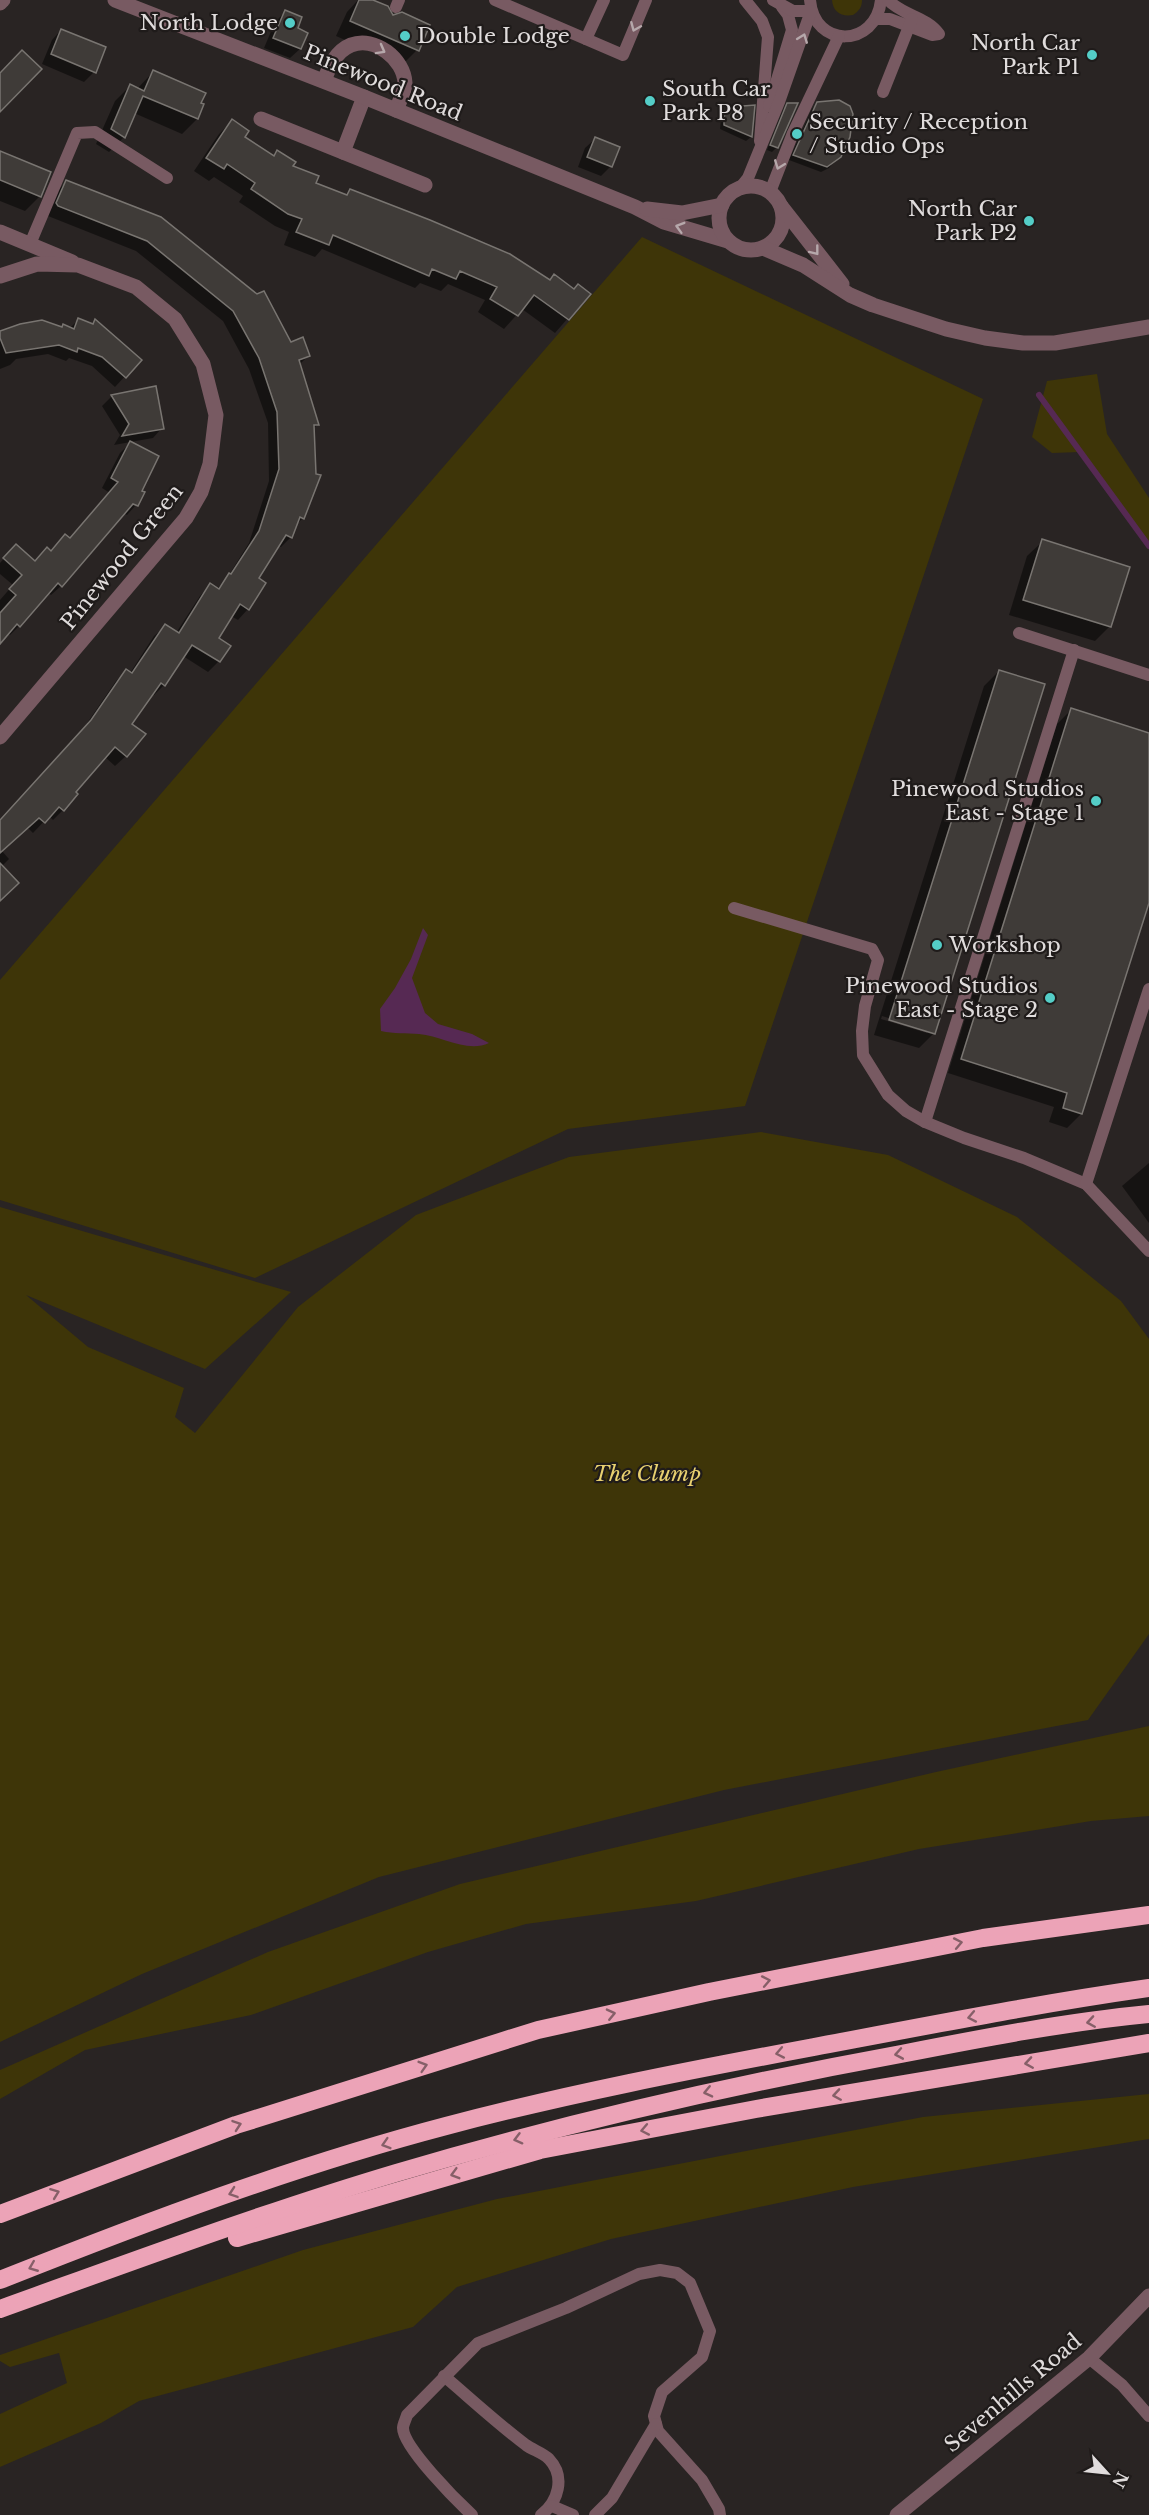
<svg xmlns="http://www.w3.org/2000/svg" width="1149" height="2515" viewBox="0 0 1149 2515" font-family="'Libre Baskerville',serif">
<style>
.green{fill:#3e3508}
.water{fill:#562953}
.shadow{fill:#0007;fill-rule:evenodd}
.lines{fill:none;stroke-linecap:round;stroke-linejoin:round}
.stream{stroke:#562953;stroke-width:6}
.building{fill:#3f3b38;stroke:#797571;stroke-width:1.5}
.service{stroke:#785a62;stroke-width:12}
.minor{stroke:#785a62;stroke-width:15}
.tertiary{stroke:#785a62;stroke-width:15}
.motorway{stroke:#eca3b7;stroke-width:18}
.oneway{stroke:#b6a8ab}
.oneway2{stroke:#865f68}
.poi-dot{fill:#54cdc7;stroke:#1f1b1a;stroke-width:2}
.labels{text-anchor:middle;stroke-width:4.5;stroke-linejoin:round;paint-order:stroke}
.poi-label{font-size:21px;fill:#e0dcdc;stroke:#1f1b1a;text-anchor:end}
.street-label{font-size:21px;fill:#e0dcdc;stroke:#1f1b1a}
.park-label{font-size:21px;font-style:italic;fill:#e9d170;stroke:#1f1b1a}
</style>
<rect width="100%" height="100%" fill="#292423"/>
<!-- green -->
<g class="green">
<path d="M832 0H862C862 7 859 11 853 15 841 17 833 12 832 0Z"/>
<path d="M642 237 983 399 745 1106 568 1129 255 1278 0 1200V980Z"/>
<path d="M1097 374 1107 434 1149 498V547L1080 452 1052 453 1032 437 1047 381Z"/>
<path d="M761 1132 888 1155 1017 1217 1121 1301 1149 1339V1634L1088 1720 724 1790 379 1877 142 1974 0 2042V1207L291 1292 205 1369 26 1295 88 1347 184 1388 175 1417 195 1433 298 1307 416 1215 569 1157Z"/>
<path d="M1149 1726V1816L1091 1821 919 1849 696 1901 526 1924 428 1952 251 2015 85 2050 0 2099V2070L268 1952 460 1884 936 1772Z"/>
<path d="M1149 2094V2139L853 2187 611 2239 457 2287 413 2327 139 2401 101 2423 0 2467V2414L67 2383 59 2353 10 2367 0 2361V2355L303 2250 497 2199 923 2117Z"/>
</g>
<!-- water -->
<path class="water" d="M423 928 428 935 412 978 425 1013 438 1024 472 1034 489 1043C467 1053 442 1036 419 1034 406 1033 394 1034 381 1031L380 1009 395 988 411 959Z"/>
<!-- shadow -->
<g class="shadow">
<path d="M358 0H370L417 50 402 65 336 36 347 12Z"/>
<path d="M285 12 296 29 306 34 300 49 290 58 264 48 275 22Z"/>
<path d="M61 30 94 72 84 82 42 64 52 40Z"/>
<path d="M153 72 202 105 197 119 182 134 134 113 124 137 109 152 96 144 115 101 130 86 137 89Z"/>
<path d="M818 103 851 130 844 150 829 168 821 172 789 160 812 109Z"/>
<path d="M788 105 777 147 772 152 767 150 783 110Z"/>
<path d="M753 106 751 137 746 141 720 129 721 119 726 114Z"/>
<path d="M232 121 243 137 272 157 277 152 291 167 314 184 345 196 350 191 549 281 589 294 555 333 522 309 504 329 478 312 485 300 448 284 441 291 420 283 415 288 322 249 315 257 284 245 289 232 275 226 239 202 243 196 214 177 209 181 194 171 219 134Z"/>
<path d="M595 139 611 166 601 176 578 167 585 148Z"/>
<path d="M0 153 40 196 25 211 0 201Z"/>
<path d="M67 181 308 356 299 365 318 424 313 429 303 518 295 526 291 537 281 547 277 546 257 579 264 583 248 609 238 620 231 616 217 639 229 646 219 661 208 672 183 656 164 685 154 695 152 694 130 725 144 734 126 756 115 766 105 757 73 792 63 810 53 820 49 816 33 833 27 827 2 851 9 859 1 867 0 899V822L81 732 116 681 126 671 130 673 154 636 165 626 176 633 200 596 210 585 217 589 227 578 249 543 269 481 268 423 249 369 223 321 136 251 48 216 56 192Z"/>
<path d="M78 320 91 325 95 321 140 360 115 387 92 366 69 358 66 361 48 354 16 359 10 365 0 369V333L70 328Z"/>
<path d="M155 388 162 428 153 438 114 445 120 435 102 406 112 396Z"/>
<path d="M130 443 140 491 136 505 127 515 123 513 61 586 51 595 48 593 19 626 10 635 7 633 0 642V600L13 585 0 574V563L7 555 34 562 69 539 110 493 102 488 120 453Z"/>
<path d="M1043 541 1110 626 1095 641 1009 615 1027 556Z"/>
<path d="M999 671 934 1033 919 1048 874 1035 984 686ZM882 1016 927 1030V1033L881 1019Z"/>
<path d="M1071 710 1149 734V897L1081 1114 1067 1128 1049 1122 1054 1107 948 1073 1057 724Z"/>
<path d="M1149 1163V1223L1122 1186Z"/>
</g>
<g class="lines">
<!-- stream -->
<path class="stream" d="M1039 395 1149 546"/>
</g>
<!-- building -->
<g class="building">
<path d="M359 0H373L388 6 393 15 402 12 430 25 419 51 350 21Z"/>
<path d="M285 10 302 17 298 28 308 33 301 49 273 38Z"/>
<path d="M61 29 106 47 96 73 51 54Z"/>
<path d="M22 50 42 69 0 112V73Z"/>
<path d="M153 70 206 93 201 103 204 104 198 119 143 96 125 138 111 129 130 84 144 91Z"/>
<path d="M839 100 850 106 853 114 850 137 841 157 827 167 793 155 817 102Z"/>
<path d="M787 103H798L778 148 770 145Z"/>
<path d="M755 105 752 137 724 125V116L730 107Z"/>
<path d="M232 119 249 131 245 137 274 156 277 150 296 162 293 166 319 176 316 183 347 195 350 189 430 220 510 254 550 280 554 274 574 289 578 284 591 294 569 320 534 295 518 316 490 299 497 287 460 271 456 279 432 269 429 276 333 235 329 245 296 232 302 219 288 214 251 189 255 183 227 164 224 169 206 158Z"/>
<path d="M595 137 620 147 612 167 587 157Z"/>
<path d="M0 151 51 172 41 197 0 180Z"/>
<path d="M66 180 161 217 257 294 264 291 291 342 303 337 310 356 299 360 319 425H314L316 474 321 475 304 519 300 517 292 538 286 535 259 578 266 583 249 610 240 604 219 638 231 646 220 662 192 645 165 686 161 683 132 724 146 734 127 757 115 747 76 792 78 794 64 811 59 807 45 823 39 818 0 853V820L91 720 126 669 132 673 165 624 179 633 210 583 219 589 229 573 231 574 259 531 279 469 277 412 259 358 233 311 147 241 58 206 56 203Z"/>
<path d="M78 318 93 324 95 319 142 360 126 378 102 357 78 348 77 352 59 345 6 353 0 338V331L20 324 42 320 62 327 63 324 74 329Z"/>
<path d="M156 386 164 429 122 436 129 424 111 395Z"/>
<path d="M130 441 159 456 142 491 145 492 138 506 133 504 62 587 58 583 20 627 17 624 0 644V613L16 595 9 589 22 575 3 558 16 544 35 561 47 547 51 551 65 534 70 538 118 482 111 478Z"/>
<path d="M1042 539 1130 567 1111 627 1023 600Z"/>
<path d="M999 670 1045 684 935 1034 889 1020Z"/>
<path d="M1071 708 1149 733V903L1082 1114 1063 1108 1067 1093 961 1059Z"/>
<path d="M0 863 19 883 0 901Z"/>
</g>
<g class="lines">
<!-- service -->
<g class="service">
<path d="M495 0 623 55 646 0"/>
<path d="M745 0 762 21 768 37 760 141"/>
<path d="M810 0C814 49 876 48 881 0"/>
<path d="M396 7 399 0"/>
<path d="M876 19H890L932 35 939 34C926 16 903 16 888 0"/>
<path d="M586 39 604 0"/>
<path d="M883 92 912 19"/>
<path d="M769 106 792 30 788 15 782 7"/>
<path d="M740 188 748 178 779 102 811 11H793L773 0"/>
<path d="M770 192 793 133 839 36"/>
<path d="M30 244 77 133 95 132 167 178"/>
<path d="M1019 633 1149 675"/>
<path d="M734 908 872 949 878 960 865 1006 862 1031 863 1055 888 1095 906 1111 925 1122 964 1138 1024 1158 1086 1184 1149 1251"/>
<path d="M925 1122 1074 650"/>
<path d="M1086 1184 1149 989"/>
<path d="M1089 2358 1122 2385 1149 2416"/>
<path d="M444 2376C471 2399 498 2424 526 2445 533 2450 543 2453 549 2459 566 2477 558 2502 541 2515"/>
<path d="M552 2506 573 2515"/>
<path d="M472 2515C457 2501 403 2447 403 2428 403 2424 406 2419 407 2415L478 2343 566 2308 639 2274 660 2270 677 2273 690 2283 710 2331 702 2357 662 2392 654 2416 658 2431 702 2480 719 2509 720 2515"/>
<path d="M595 2515 612 2498 656 2424"/>
</g>
<!-- minor -->
<g class="minor">
<path d="M0 3 3 0"/>
<path d="M324 81C329 67 336 51 351 45 375 36 404 59 405 83 405 92 399 102 396 110"/>
<path d="M261 119 425 185"/>
<path d="M343 152 364 97"/>
<path d="M0 232 72 262"/>
<path d="M0 276 37 264 78 265 136 287 175 319 203 364 216 415 210 464 201 492 186 518 0 737"/>
<path d="M897 2515 1089 2358 1149 2296"/>
</g>
<!-- tertiary -->
<g class="tertiary">
<path d="M115 0 364 97 635 207 664 222 728 241"/>
<circle cx="751" cy="218" r="32"/>
<path d="M781 206 842 284"/>
<path d="M647 209 682 213 722 205"/>
<path d="M763 248 803 265 850 295 873 305 946 329 985 338 1023 343H1055L1149 327"/>
</g>
<!-- motorway -->
<g class="motorway">
<path d="M0 2214 236 2125 538 2030 709 1992 983 1938 1149 1915"/>
<path d="M237 2238 540 2150 756 2109 1149 2043"/>
<path d="M0 2280C146 2222 294 2166 446 2126 567 2094 691 2070 814 2047 925 2026 1037 2004 1149 1988"/>
<path d="M0 2309C131 2262 262 2213 396 2173 562 2124 731 2085 901 2054 983 2038 1066 2022 1149 2014"/>
</g>
</g>
<!-- one-way arrows -->
<defs><path id="oneway-chevron" d="M-2-3.5L2.5 0L-2 3.5" fill="none" stroke-width="1.6" stroke-linecap="round" stroke-linejoin="round" transform="scale(1.5)"/></defs>
<g class="oneway">
<use href="#oneway-chevron" transform="translate(635 27) rotate(113)"/>
<use href="#oneway-chevron" transform="translate(803 38) rotate(-69)"/>
<use href="#oneway-chevron" transform="translate(381 50) rotate(29)"/>
<use href="#oneway-chevron" transform="translate(779 165) rotate(111)"/>
<use href="#oneway-chevron" transform="translate(680 227) rotate(-164)"/>
<use href="#oneway-chevron" transform="translate(815 251) rotate(52)"/>
</g>
<g class="oneway2">
<use href="#oneway-chevron" transform="translate(958 1943) rotate(-11)"/>
<use href="#oneway-chevron" transform="translate(766 1981) rotate(-11)"/>
<use href="#oneway-chevron" transform="translate(611 2014) rotate(-13)"/>
<use href="#oneway-chevron" transform="translate(972 2017) rotate(169)"/>
<use href="#oneway-chevron" transform="translate(1091 2022) rotate(171)"/>
<use href="#oneway-chevron" transform="translate(780 2053) rotate(169)"/>
<use href="#oneway-chevron" transform="translate(899 2054) rotate(170)"/>
<use href="#oneway-chevron" transform="translate(1029 2063) rotate(171)"/>
<use href="#oneway-chevron" transform="translate(423 2066) rotate(-17)"/>
<use href="#oneway-chevron" transform="translate(708 2092) rotate(167)"/>
<use href="#oneway-chevron" transform="translate(837 2095) rotate(171)"/>
<use href="#oneway-chevron" transform="translate(237 2125) rotate(-19)"/>
<use href="#oneway-chevron" transform="translate(645 2130) rotate(169)"/>
<use href="#oneway-chevron" transform="translate(518 2139) rotate(165)"/>
<use href="#oneway-chevron" transform="translate(386 2144) rotate(163)"/>
<use href="#oneway-chevron" transform="translate(455 2174) rotate(164)"/>
<use href="#oneway-chevron" transform="translate(55 2193) rotate(-21)"/>
<use href="#oneway-chevron" transform="translate(233 2193) rotate(161)"/>
<use href="#oneway-chevron" transform="translate(33 2267) rotate(158)"/>
</g>
<!-- markers -->
<g class="poi-dot">
<circle cx="290" cy="23" r="6"/>
<circle cx="405" cy="36" r="6"/>
<circle cx="1092" cy="55" r="6"/>
<circle cx="650" cy="101" r="6"/>
<circle cx="797" cy="134" r="6"/>
<circle cx="1029" cy="221" r="6"/>
<circle cx="1096" cy="801" r="6"/>
<circle cx="937" cy="945" r="6"/>
<circle cx="1050" cy="998" r="6"/>
</g>
<g class="labels">
<!-- poi labels -->
<g class="poi-label">
<text x="278" y="30">North Lodge</text>
<text x="417" y="43" text-anchor="start">Double Lodge</text>
<text x="1080" y="50">North Car<tspan x="1080" dy="24">Park P1</tspan></text>
<text x="662" y="96" text-anchor="start">South Car<tspan x="662" dy="24">Park P8</tspan></text>
<text x="809" y="129" text-anchor="start">Security / Reception<tspan x="809" dy="24">/ Studio Ops</tspan></text>
<text x="1017" y="216">North Car<tspan x="1017" dy="24">Park P2</tspan></text>
<text x="1084" y="796">Pinewood Studios<tspan x="1084" dy="24">East - Stage 1</tspan></text>
<text x="949" y="952" text-anchor="start">Workshop</text>
<text x="1038" y="993">Pinewood Studios<tspan x="1038" dy="24">East - Stage 2</tspan></text>
</g>
<!-- street labels -->
<g class="street-label">
<text transform="translate(383 83) rotate(22)" y="7">Pinewood Road</text>
<text transform="translate(122 557) rotate(-51)" y="7">Pinewood Green</text>
<text transform="translate(1013 2393) rotate(-40)" y="7">Sevenhills Road</text>
</g>
<!-- park labels -->
<g class="park-label">
<text x="647" y="1481">The Clump</text>
</g>
</g>
<!-- north arrow -->
<g transform="translate(1107 2473) rotate(117)" stroke="#1f1b1a" stroke-width="4.5" paint-order="stroke">
<path d="M0-4.5L10 22L0 15L-10 22Z" fill="#e0dcdc"/>
<text y="-9" font-size="16" font-weight="bold" text-anchor="middle" fill="#e0dcdc">N</text>
</g>
</svg>
